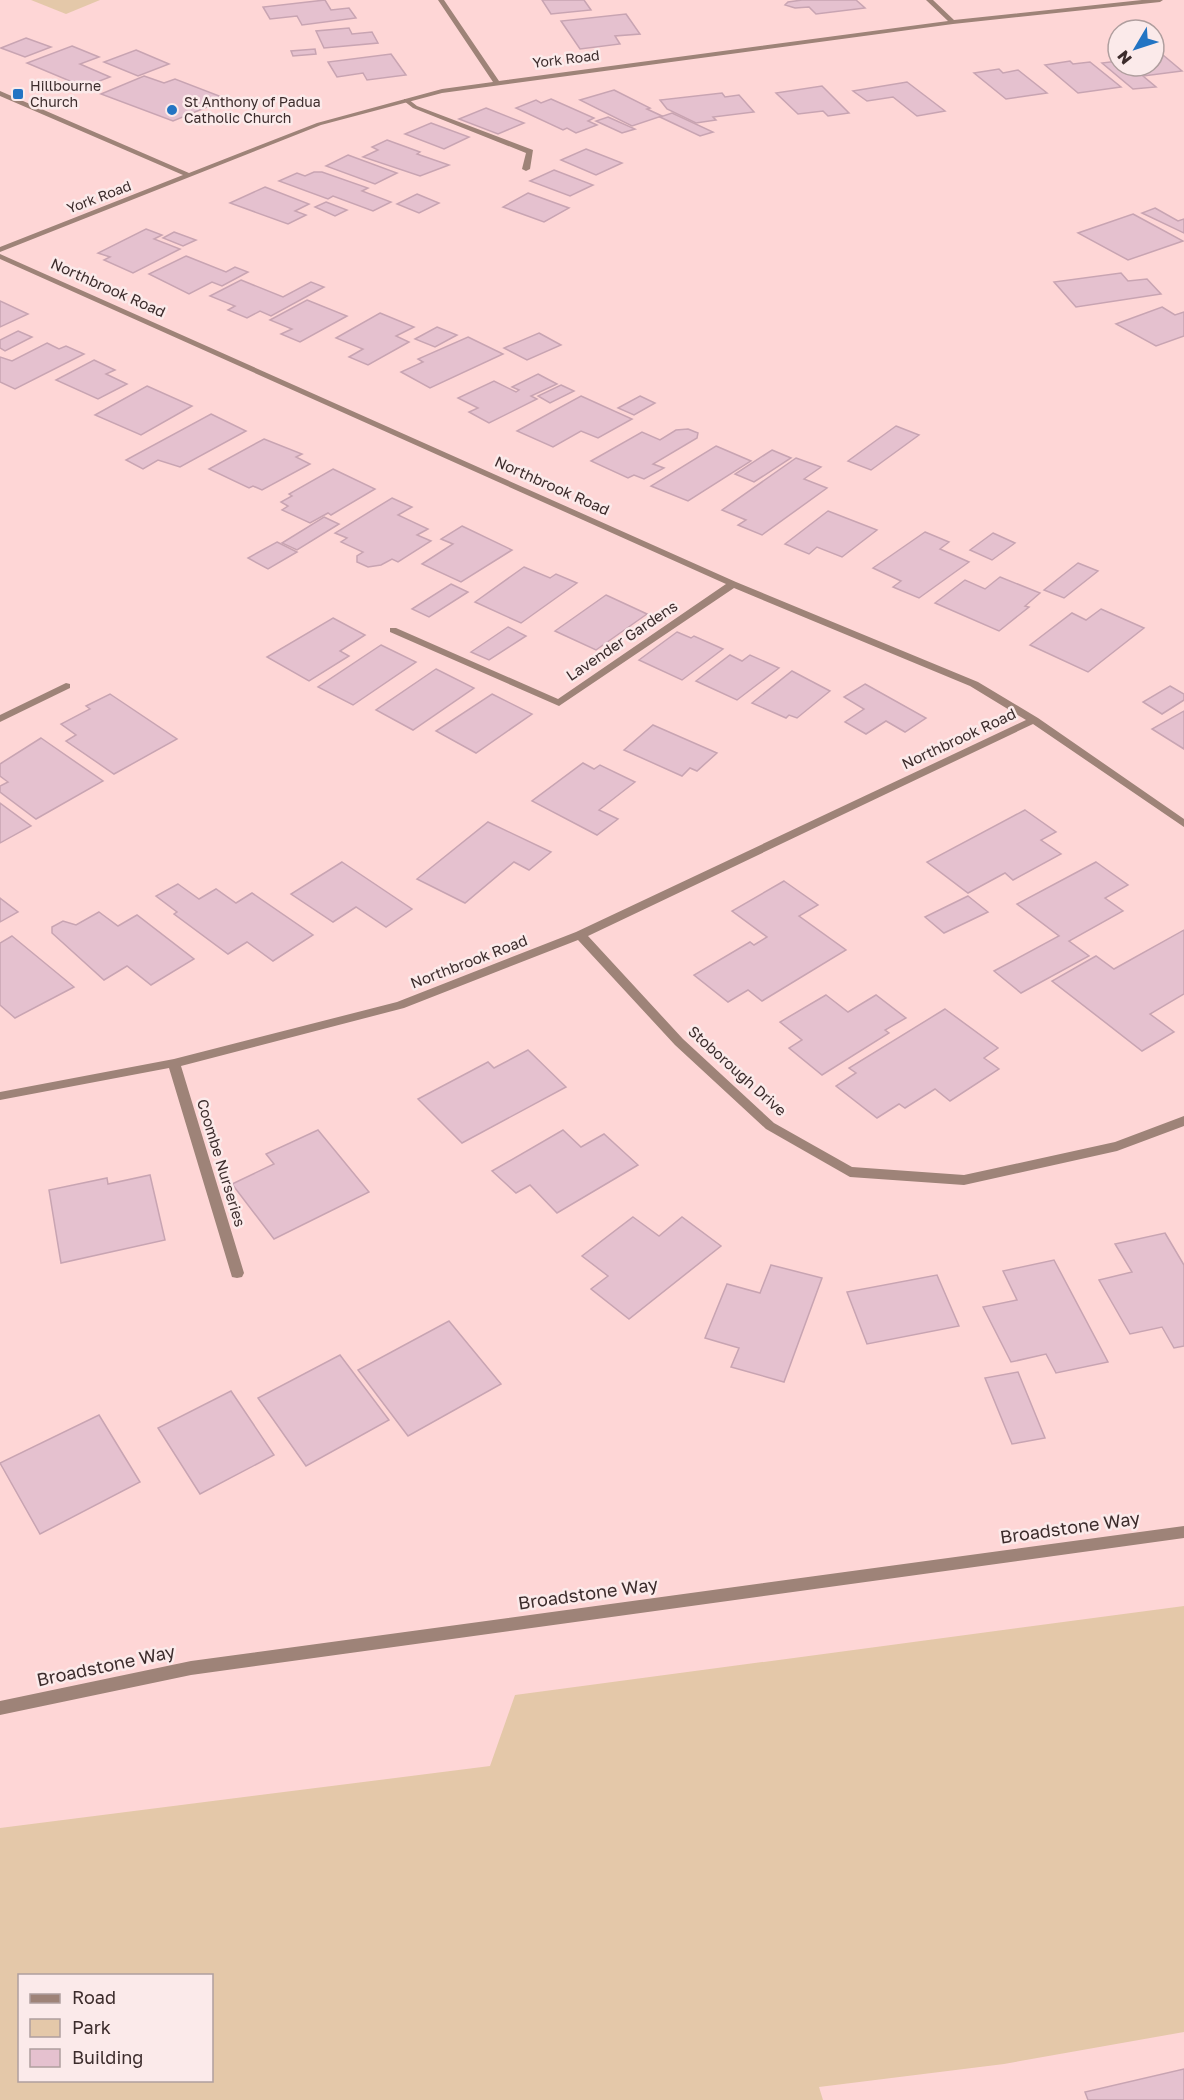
<svg xmlns="http://www.w3.org/2000/svg" width="1184" height="2100" viewBox="0 0 1184 2100" font-family="'Golos Text',sans-serif">
<style>
.green{fill:#e4c8a9;fill-rule:evenodd}
.building{fill:#e5c1cf;stroke:#c8a4b2;stroke-width:1.5}
.lines{fill:none;stroke-linecap:round;stroke-linejoin:round}
.service{fill:#9e8378;fill-rule:evenodd}
.minor{fill:#9e8378;fill-rule:evenodd}
.tertiary{fill:#9e8378;fill-rule:evenodd}
.poi-dot{fill:#2374c3;stroke:#fbeaea;stroke-width:2}
.labels{text-anchor:middle;stroke-width:5;stroke-linejoin:round;paint-order:stroke}
.far-street-label{font-size:14px;fill:#3c2c2c;stroke:#fbeaea}
.far-poi-label{font-size:14px;fill:#3c2c2c;stroke:#fbeaea;text-anchor:start}
.street-label{font-size:15px;fill:#3c2c2c;stroke:#fbeaea}
.near-street-label{font-size:18px;fill:#3c2c2c;stroke:#fbeaea}
</style>
<rect width="100%" height="100%" fill="#fed6d6"/>
<!-- green -->
<g class="green">
<path d="M31 0H100L66 14Z"/>
<path d="M1184 1606V2032L1004 2064 819 2087 823 2100H0V1828L490 1766 515 1695ZM20 1976H212V2080H20Z"/>
</g>
<!-- building -->
<g class="building">
<path d="M325 0 331 10 349 8 356 18 302 25 297 16 270 19 263 7Z"/>
<path d="M542 0H584L591 10 551 14Z"/>
<path d="M802 0H856L865 8 816 14 809 7 795 8 785 5 788 2Z"/>
<path d="M626 14 640 34 615 36 620 44 580 49 561 21Z"/>
<path d="M349 28 352 34 372 32 378 43 324 48 316 31Z"/>
<path d="M26 38 51 47 25 57 1 48Z"/>
<path d="M72 46 99 57 80 64 110 77 84 87 27 63Z"/>
<path d="M315 49 316 54 293 56 291 51Z"/>
<path d="M136 50 169 64 138 76 104 62Z"/>
<path d="M391 54 406 75 367 80 363 73 337 77 328 62Z"/>
<path d="M1163 55 1182 71 1143 76 1156 87 1133 89 1102 63 1118 61V66H1154V56Z"/>
<path d="M1070 61 1073 64 1090 62 1121 87 1078 93 1045 65Z"/>
<path d="M999 69 1003 73 1018 70 1047 93 1006 99 974 73Z"/>
<path d="M144 76 164 83 175 79 227 99 173 121 101 94Z"/>
<path d="M907 82 945 111 917 116 893 97 867 101 853 91Z"/>
<path d="M822 86 849 113 828 116 823 111 798 114 776 93Z"/>
<path d="M614 90 650 108 647 109 662 116 632 126 580 100Z"/>
<path d="M722 93 725 97 739 95 754 112 713 117 716 120 696 123 667 109 660 100Z"/>
<path d="M551 99 594 118 588 121 597 125 576 133 567 128 563 130 516 108 536 100 541 103Z"/>
<path d="M486 108 524 123 498 134 459 119Z"/>
<path d="M672 113 713 132 700 136 660 117Z"/>
<path d="M608 117 635 129 622 133 596 121Z"/>
<path d="M431 123 469 137 444 149 405 134Z"/>
<path d="M387 140 420 152 417 154 449 165 420 176 363 157 378 150 372 147Z"/>
<path d="M586 149 622 163 596 175 561 160Z"/>
<path d="M348 155 397 173 375 184 326 166Z"/>
<path d="M554 170 593 185 570 196 530 181Z"/>
<path d="M314 172H322L368 188 362 191 391 202 373 211 333 196 328 199 279 181 297 173 305 176Z"/>
<path d="M265 187 309 204 295 211 306 215 288 224 230 203Z"/>
<path d="M528 193 569 208 544 222 503 207Z"/>
<path d="M417 194 439 203 419 213 397 204Z"/>
<path d="M326 202 347 210 335 216 315 207Z"/>
<path d="M1155 208 1178 221 1184 219V233L1142 213Z"/>
<path d="M1133 214 1183 241 1128 260 1078 233Z"/>
<path d="M146 229 162 235 154 239 180 249 133 273 104 260 110 257 98 253Z"/>
<path d="M174 232 196 240 183 246 163 238Z"/>
<path d="M186 256 226 272 235 267 248 272 222 286 212 282 189 294 149 274Z"/>
<path d="M1121 273 1128 281 1147 279 1161 294 1076 307 1054 282Z"/>
<path d="M241 280 283 297 311 282 324 287 271 316 260 311 247 318 228 310 235 306 210 296Z"/>
<path d="M307 300 347 316 300 342 281 334 292 329 270 320Z"/>
<path d="M0 301 28 314 0 327Z"/>
<path d="M1162 307 1175 315 1184 312V336L1156 346 1116 324Z"/>
<path d="M380 313 414 327 396 336 409 342 368 365 349 357 363 349 336 338Z"/>
<path d="M437 327 457 335 435 347 415 339Z"/>
<path d="M18 331 32 337 5 351 0 348V340Z"/>
<path d="M539 333 561 345 527 360 504 348Z"/>
<path d="M468 337 503 354 430 388 401 372 423 362 418 359Z"/>
<path d="M47 343 59 349 66 346 84 354 15 389 0 382V357L12 361Z"/>
<path d="M94 360 115 370 106 374 127 384 98 399 56 380Z"/>
<path d="M538 374 557 384 531 396 537 399 489 423 469 412 478 408 458 398 494 381 516 392 519 390 512 387Z"/>
<path d="M561 385 574 391 550 403 538 396Z"/>
<path d="M147 386 192 406 141 435 95 415Z"/>
<path d="M581 396 632 419 598 438 581 431 553 447 517 431Z"/>
<path d="M640 396 655 403 634 415 618 408Z"/>
<path d="M211 414 246 431 180 467 158 460 143 469 126 460Z"/>
<path d="M896 426 919 435 871 470 848 461Z"/>
<path d="M688 429 698 433 697 438 653 464 664 468 644 479 634 475 628 478 591 461 642 432 660 440 676 430Z"/>
<path d="M264 439 302 454 296 457 310 464 262 490 253 486 249 488 209 469Z"/>
<path d="M716 446 751 461 688 501 651 486Z"/>
<path d="M772 450 791 458 754 482 735 474Z"/>
<path d="M796 458 821 467 804 479 827 488 762 535 738 525 746 520 722 510Z"/>
<path d="M333 469 375 489 331 515 328 513 310 523 282 510 288 506 281 502 292 496 289 494Z"/>
<path d="M392 498 412 507 398 515 428 529 417 535 431 541 398 562 392 559 381 565 368 567 357 562V556L363 552 341 542 347 538 335 533Z"/>
<path d="M828 511 877 530 842 557 817 547 809 554 785 544Z"/>
<path d="M324 517 339 524 297 550 282 543Z"/>
<path d="M462 526 512 550 461 582 422 564 453 544 441 539Z"/>
<path d="M925 532 949 542 940 549 969 562 919 598 893 587 901 581 873 568Z"/>
<path d="M993 533 1015 543 992 560 970 550Z"/>
<path d="M277 542 297 552 268 569 248 558Z"/>
<path d="M1078 563 1098 571 1064 598 1044 590Z"/>
<path d="M524 567 550 578 556 574 577 583 521 623 475 602Z"/>
<path d="M1000 577 1040 593 1025 606 1029 607 999 631 935 603 965 580 985 589Z"/>
<path d="M451 584 468 592 429 617 412 609Z"/>
<path d="M606 595 647 614 596 650 555 631Z"/>
<path d="M1101 609 1144 628 1088 672 1030 645 1072 613 1086 620Z"/>
<path d="M333 618 365 635 340 651 349 656 309 681 267 657Z"/>
<path d="M508 627 526 636 489 660 471 652Z"/>
<path d="M677 632 691 638 694 636 723 649 682 680 639 660Z"/>
<path d="M381 645 416 662 353 705 318 687Z"/>
<path d="M730 655 742 661 750 655 779 668 737 700 696 681Z"/>
<path d="M436 669 474 688 413 730 376 710Z"/>
<path d="M792 671 830 691 797 718 789 715 786 718 752 703Z"/>
<path d="M865 684 926 718 905 732 886 721 866 734 845 722 864 709 844 697Z"/>
<path d="M1170 686 1184 694V700L1162 714 1143 702Z"/>
<path d="M110 694 177 739 114 774 66 741 76 735 61 724 90 709 86 706Z"/>
<path d="M492 694 532 714 476 753 436 731Z"/>
<path d="M1184 711V749L1152 729Z"/>
<path d="M653 725 717 753 697 771 690 768 682 776 624 750Z"/>
<path d="M41 738 103 781 36 819 0 792V786L8 782 0 776V764Z"/>
<path d="M583 763 594 769 600 765 635 782 599 810 618 819 597 835 532 801Z"/>
<path d="M0 803 31 826 0 843Z"/>
<path d="M1025 810 1056 832 1041 840 1061 854 1013 880 1005 873 968 893 927 862Z"/>
<path d="M488 822 551 852 529 870 514 862 465 903 417 879Z"/>
<path d="M342 862 412 909 386 927 356 907 333 922 291 894Z"/>
<path d="M1096 862 1128 885 1105 898 1123 911 1069 941 1089 956 1021 993 994 971 1059 936 1017 904Z"/>
<path d="M784 881 818 905 799 916 846 950 762 1001 748 990 728 1002 694 975 750 942 754 945 767 937 732 911Z"/>
<path d="M178 884 199 899 216 889 236 903 252 893 313 935 273 961 247 942 228 954 174 914 177 912 156 896Z"/>
<path d="M968 896 988 912 944 933 925 917Z"/>
<path d="M0 898 18 912 0 922Z"/>
<path d="M99 912 118 926 137 915 194 959 151 985 127 966 104 980 52 933V927L63 921 76 925Z"/>
<path d="M1184 930V994L1150 1014 1174 1032 1142 1051 1052 981 1096 956 1114 969Z"/>
<path d="M12 936 74 987 15 1018 0 1005V943Z"/>
<path d="M826 995 848 1012 876 995 906 1018 885 1030 889 1033 822 1075 789 1048 802 1040 780 1022Z"/>
<path d="M945 1009 998 1048 984 1058 999 1069 950 1101 935 1089 905 1108 899 1104 877 1118 836 1086 856 1073 849 1068Z"/>
<path d="M528 1050 566 1087 462 1143 418 1099 488 1062 494 1068Z"/>
<path d="M318 1130 369 1192 274 1239 232 1184 274 1164 266 1154Z"/>
<path d="M563 1130 581 1147 604 1134 638 1165 557 1213 530 1185 516 1193 492 1171Z"/>
<path d="M150 1175 165 1240 61 1263 49 1190 107 1178 108 1184Z"/>
<path d="M633 1217 659 1236 682 1217 721 1246 629 1319 591 1289 608 1276 582 1256Z"/>
<path d="M1165 1233 1184 1265V1346L1174 1348 1162 1327 1130 1334 1099 1280 1132 1272 1115 1244Z"/>
<path d="M1054 1260 1108 1362 1056 1373 1046 1354 1011 1362 983 1307 1017 1300 1003 1271Z"/>
<path d="M771 1265 822 1278 784 1382 731 1367 739 1348 705 1338 727 1284 760 1293Z"/>
<path d="M937 1275 959 1326 867 1344 847 1292Z"/>
<path d="M449 1321 501 1384 408 1436 358 1370Z"/>
<path d="M340 1355 389 1420 306 1466 258 1398Z"/>
<path d="M1018 1372 1045 1438 1012 1444 985 1378Z"/>
<path d="M231 1391 274 1455 200 1494 158 1428Z"/>
<path d="M99 1415 140 1482 40 1534 0 1463Z"/>
<path d="M1184 2069V2100H1088L1085 2092Z"/>
</g>
<g class="lines">
<!-- service -->
<path class="service" d="M404 99H408L417 106 533 150 530 169 526 171 522 169 526 153 413 108 404 101Z"/>
<!-- minor -->
<g class="minor">
<path d="M438 0H444L499 81 948 21 926 0H933L954 20 1142 0H1163L1160 2 953 24 442 93 321 125 0 252V247L183 175 0 96V91L189 173 317 123 442 89 493 82Z"/>
<path d="M0 254 736 582 978 682 1038 718 1184 819V827L1033 724 588 936 683 1039 774 1123 852 1167 964 1175 1115 1142 1184 1116V1126L1117 1151 964 1185 850 1177 766 1129 675 1045 578 940 404 1008 181 1066 244 1273 242 1277 237 1278 232 1277 169 1068 0 1100V1092L174 1059 397 1002 576 932 1026 720 970 686 734 588 559 706 390 632V628H396L558 699 726 584 0 259Z"/>
<path d="M66 683 70 684V688L0 722V715Z"/>
</g>
<!-- tertiary -->
<path class="tertiary" d="M1184 1526V1538L191 1675 0 1715V1701L191 1661Z"/>
</g>
<!-- markers -->
<g class="poi-dot">
<rect x="12" y="88" width="12" height="12" rx="3"/>
<circle cx="172" cy="110" r="6"/>
</g>
<g class="labels">
<!-- far-street labels -->
<g class="far-street-label">
<text transform="translate(566 59) rotate(-7)" y="5">York Road</text>
<text transform="translate(99 197) rotate(-21)" y="5">York Road</text>
</g>
<!-- far-poi labels -->
<g class="far-poi-label">
<text x="30" y="91">Hillbourne<tspan x="30" dy="16">Church</tspan></text>
<text x="184" y="107">St Anthony of Padua<tspan x="184" dy="16">Catholic Church</tspan></text>
</g>
<!-- street labels -->
<g class="street-label">
<text transform="translate(108 288) rotate(24)" y="5">Northbrook Road</text>
<text transform="translate(552 486) rotate(24)" y="5">Northbrook Road</text>
<text transform="translate(622 641) rotate(-34)" y="5">Lavender Gardens</text>
<text transform="translate(959 739) rotate(-25)" y="5">Northbrook Road</text>
<text transform="translate(469 962) rotate(-21)" y="5">Northbrook Road</text>
<text transform="translate(737 1071) rotate(42)" y="5">Stoborough Drive</text>
<text transform="translate(221 1163) rotate(73)" y="5">Coombe Nurseries</text>
</g>
<!-- near-street labels -->
<g class="near-street-label">
<text transform="translate(1070 1528) rotate(-8)" y="6">Broadstone Way</text>
<text transform="translate(588 1594) rotate(-8)" y="6">Broadstone Way</text>
<text transform="translate(106 1666) rotate(-12)" y="6">Broadstone Way</text>
</g>
</g>
<!-- legend -->
<rect x="18" y="1974" width="195" height="108" fill="#fbeaea" stroke="#af9e9e" stroke-width="1.5"/>
<rect x="30" y="1994" width="30" height="9" fill="#9e8378" stroke="#af9e9e" stroke-width="1.5"/>
<text x="72" y="2004" font-size="18" fill="#3c2c2c">Road</text>
<rect x="30" y="2019" width="30" height="18" fill="#e4c8a9" stroke="#af9e9e" stroke-width="1.5"/>
<text x="72" y="2034" font-size="18" fill="#3c2c2c">Park</text>
<rect x="30" y="2049" width="30" height="18" fill="#e5c1cf" stroke="#af9e9e" stroke-width="1.5"/>
<text x="72" y="2064" font-size="18" fill="#3c2c2c">Building</text>
<!-- north arrow -->
<g transform="translate(1136 48) rotate(231)"><circle r="28" fill="#fbeaea" stroke="#af9e9e" stroke-width="1.5"/>
<path d="M0-4.5L10 22L0 15L-10 22Z" fill="#2374c3"/>
<text y="-9" font-size="16" font-weight="bold" text-anchor="middle" fill="#3c2c2c">N</text>
</g>
</svg>
